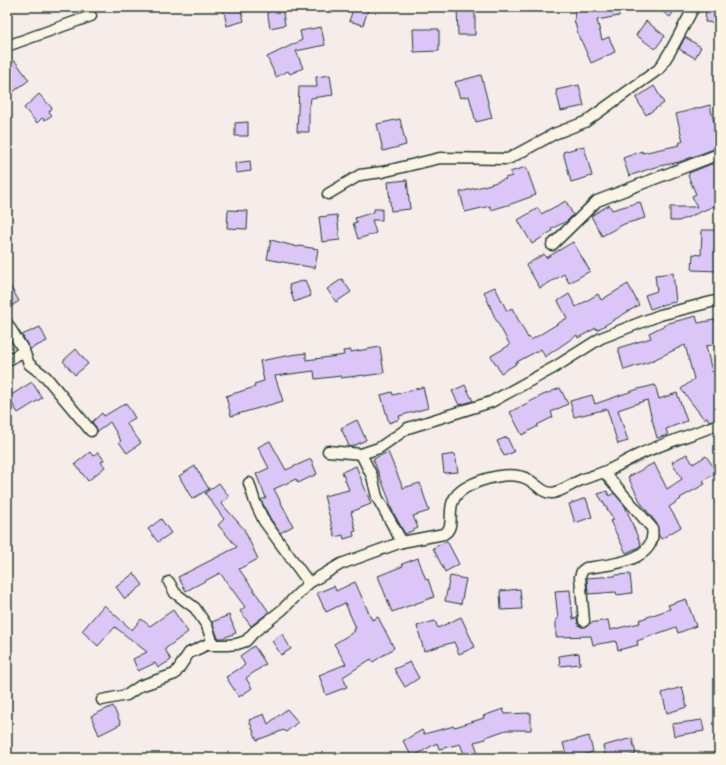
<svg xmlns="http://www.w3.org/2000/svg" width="726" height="765" viewBox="0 0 726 765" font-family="'Indie Flower',sans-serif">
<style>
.building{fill:#dcc6f7;stroke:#1f3d34}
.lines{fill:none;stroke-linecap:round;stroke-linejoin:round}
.street-casing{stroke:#1f3d34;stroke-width:13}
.street{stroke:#fcf5e5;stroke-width:10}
</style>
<rect width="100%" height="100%" fill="#f6ece9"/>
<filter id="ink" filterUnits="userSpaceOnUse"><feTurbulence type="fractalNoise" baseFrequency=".025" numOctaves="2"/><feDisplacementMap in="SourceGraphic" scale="8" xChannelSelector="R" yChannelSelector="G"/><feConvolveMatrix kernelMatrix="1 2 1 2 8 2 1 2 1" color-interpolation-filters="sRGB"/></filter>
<g filter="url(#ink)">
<!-- building -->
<g class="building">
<path d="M223 7H240L244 21 227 26Z"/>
<path d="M282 7 285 25 270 28 267 10Z"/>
<path d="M354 7H369L363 25 349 21Z"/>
<path d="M457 7H473V10H475V35H458Z"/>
<path d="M574 7H618L619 16 597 20 602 40 609 37 615 52 591 63 581 40H580L574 20H575Z"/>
<path d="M656 7H677L670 17Z"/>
<path d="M706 7H719V23L705 22Z"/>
<path d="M646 21 665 36 655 49 636 35Z"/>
<path d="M321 27 325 45 296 51 303 68 290 74 288 71 276 77 267 57 302 40 300 31Z"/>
<path d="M413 29H439V51L414 52Z"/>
<path d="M685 37 701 47 695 58 679 49Z"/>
<path d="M15 61 29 80 13 92 7 84V67Z"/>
<path d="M330 75 333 95 311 98 310 105H309V132H297L299 87H317L316 77Z"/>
<path d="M481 75 492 118 476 122 469 96 460 98 455 82Z"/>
<path d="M579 85 584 106 561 111 556 90Z"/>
<path d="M654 86 664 103 646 115 636 98Z"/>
<path d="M39 94 52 108 49 112 52 115 45 120 42 118 37 123 24 108Z"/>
<path d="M710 105 715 127 717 126 719 133V147L679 162 655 167 629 176 623 158 642 151V153L680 145 679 143 683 141 676 114Z"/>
<path d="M400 119 406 145 383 151 377 124Z"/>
<path d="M248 122V136H235V123Z"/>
<path d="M584 146 592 176 571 182 563 152Z"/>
<path d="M250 161 251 171 236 173 235 163Z"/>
<path d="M714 163 719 174V204L679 221H670V207H697L692 196 696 194 688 176 689 175V173Z"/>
<path d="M526 167 536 195 511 204 491 210 490 206 465 212 460 192 484 186 506 179 505 178 512 176 510 172Z"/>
<path d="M407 180 410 209 391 211 388 182Z"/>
<path d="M566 201 573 215 567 221 551 229 552 231 532 244 518 220 538 208 541 214Z"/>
<path d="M640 202 645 218 624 224 602 236 591 216 609 205 612 210Z"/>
<path d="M374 209H382V220H372L376 233 358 239 353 223 358 222 356 221 355 218 374 212Z"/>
<path d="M228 210 248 211 247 229 227 228Z"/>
<path d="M337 215 340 240 322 242 319 217Z"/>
<path d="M702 230H716L715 253H719V271L692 270 693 254 701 255Z"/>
<path d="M271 240 298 247 299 246 318 249 315 268 267 259Z"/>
<path d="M573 242 590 271 569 283 564 274 540 288 526 265 544 254 546 258Z"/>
<path d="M673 273 676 302 665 304 650 309 645 295 657 291 655 275Z"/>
<path d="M342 279 351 292 336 302 327 289Z"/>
<path d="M305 280 311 296 294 302 289 285Z"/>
<path d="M7 281 19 301 7 309Z"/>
<path d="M628 284 639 305 597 330 596 328 578 338 577 335 545 357 541 349 515 363 516 364 501 373 491 356 510 345 495 318 484 292 495 287 507 311 512 308 528 338 529 337 531 340 567 318 558 301 569 294 576 307 598 294 601 300Z"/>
<path d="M696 316 698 323 719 319V344L706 346 712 372 719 368V418L709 421 707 417 704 419 681 389 694 379 685 345 649 362 624 370 618 348 651 338 649 333 669 323Z"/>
<path d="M40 327 47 341 30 349 22 335Z"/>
<path d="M380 347 384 373 364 376V375L341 378V376L315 379 314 371 275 376 283 401 231 416 226 396 255 387 254 384 264 381 260 361 291 355 306 353V360L338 356 344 355 343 351 351 350V352Z"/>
<path d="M76 349 88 364 75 375 63 361Z"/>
<path d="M32 382 42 398 18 413 8 397Z"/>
<path d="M465 385 473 401 459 405 452 391Z"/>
<path d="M655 385 659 399 677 393 687 421 666 429 668 435 657 438 647 400 618 410 628 441 618 444 607 409 574 417 570 401 592 395 595 404 638 389Z"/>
<path d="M423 387 428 408 399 416 400 419 389 423 381 395 392 392 393 395Z"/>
<path d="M560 388 568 404 551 412 553 417 537 425 538 426 522 435 510 412 543 395Z"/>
<path d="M126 403 135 418 126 423 141 443 127 453 119 442 121 441 110 422 97 432 96 427 92 422 102 413 104 416Z"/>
<path d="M357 420 366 440 351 447 349 446 341 428Z"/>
<path d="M507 437 514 452 504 456 497 441Z"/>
<path d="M270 441 286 470 311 459 317 474 298 483 296 479 274 489 293 526 280 533 270 518 261 500 266 498 256 474 269 468 258 447Z"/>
<path d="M90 452 93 456 98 452 104 460 101 462 105 467 88 481 75 464Z"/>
<path d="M388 452 403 488 420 483 429 511 413 516 418 528 405 534 393 512 389 502H390L373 459Z"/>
<path d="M455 454 458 472 444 473 442 456Z"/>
<path d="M687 454 693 464 706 456 717 472 703 481 705 484 680 498 681 499 669 507 681 527 661 539 658 534 657 524 641 503 628 477 654 463 667 489 682 479 672 462Z"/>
<path d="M195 466 209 489 192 499 179 476Z"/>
<path d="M356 466 371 504 351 512 356 531 353 532 354 536 344 539 343 535 335 537 324 496 349 490 342 472Z"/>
<path d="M219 483 229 497 221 503 244 529 258 559 239 569 269 612 251 626 240 611 245 607 220 573 186 591 178 577 237 547 218 525 224 519 205 493Z"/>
<path d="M607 491 609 496 614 493 625 506 641 545 637 548 626 553 610 521 614 520 598 494Z"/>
<path d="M586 498 592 517 575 523 569 504Z"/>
<path d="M161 519 171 533 158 542 148 529Z"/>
<path d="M447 541 459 564 445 572 433 548Z"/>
<path d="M418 558 426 580 428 579 434 597 392 612 378 576 403 566 402 564Z"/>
<path d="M134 573 143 585 125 599 116 587Z"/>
<path d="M630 574 632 593 617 595 616 592 588 594 587 578 615 576V575Z"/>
<path d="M450 576 466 579 461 604 445 601Z"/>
<path d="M355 582 372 620 378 617 394 648 373 662 371 659 343 677 347 687 326 695 319 675 346 664 334 644 355 631 354 629 356 628 345 603 326 612 317 593 334 586 336 591Z"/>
<path d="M520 589 522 609 501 610 500 591Z"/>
<path d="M570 590 573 619 577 618 578 625 582 627 587 626 590 623 608 620 610 630 640 623 639 620 670 609 668 605 686 599 696 626 678 633 676 627 637 641 638 645 618 650 616 641 593 645 591 636 556 637V619H558L555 591Z"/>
<path d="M104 605 132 630 141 619 150 626 173 610 188 632 165 649 171 660 158 668 155 663 138 671 133 659 147 652 115 627 98 646 82 631Z"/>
<path d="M229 615 236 633 223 638H218L212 622Z"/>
<path d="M461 617 475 647 459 654 454 642 424 651 417 626 435 621 438 628Z"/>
<path d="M282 634 291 649 281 655 272 641Z"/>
<path d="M254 646 266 664 246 678 252 688 239 697 226 677 245 665 240 656Z"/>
<path d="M579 653 580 664 560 666 559 656Z"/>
<path d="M410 662 419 678 405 687 394 669Z"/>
<path d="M682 687 687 707 667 713 662 693Z"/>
<path d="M113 706 121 724 99 735 91 716Z"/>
<path d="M287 709 298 722 286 732 284 730 257 740 249 720 264 714 268 724Z"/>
<path d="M503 709 505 714 531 713V730H506L486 737V739L474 742 479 755 470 758H466L460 744 439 749 437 743 412 757 403 741 422 730 424 734 454 726 455 727 484 718 483 716Z"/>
<path d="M702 720 704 731 674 736 672 724Z"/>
<path d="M589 736 593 752 572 758H567L563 743Z"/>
<path d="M632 738 636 754 623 758H606L603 746Z"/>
</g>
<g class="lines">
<defs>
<g id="street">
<path d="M7 46 91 16"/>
<path d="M328 194 360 175 382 172 440 158 508 159 554 134 585 122 659 69 671 50 694 7"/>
<path d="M552 245 597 201 719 154"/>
<path d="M7 323 24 351 29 364 46 377 91 431"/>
<path d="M7 361 24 351"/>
<path d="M328 451 361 454 379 448 408 428 491 402 555 367 601 338 660 315 719 300"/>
<path d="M361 454 372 476 377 497 402 542"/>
<path d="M249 483 255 502 264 521 309 583"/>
<path d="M169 582 175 593 195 608 207 626 213 644"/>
<path d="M584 621 580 577 582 571 586 568C608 565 658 562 652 528L604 472"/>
<path d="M102 700 127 695 140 686 175 674 189 653 206 645H227L237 644 246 641 254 632 282 610 309 583 341 564 402 542 444 534C459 525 440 503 465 488 482 478 512 470 529 480 537 484 543 494 553 493 562 491 572 484 581 480 588 477 596 475 604 472 615 468 625 461 636 456 663 443 692 435 719 424"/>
</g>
</defs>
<!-- street casing -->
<use href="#street" class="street-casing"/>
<!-- street -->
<use href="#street" class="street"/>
</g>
</g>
<!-- margin -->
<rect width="726" height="765" fill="none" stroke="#fcf5e5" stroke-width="24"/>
<rect x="12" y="12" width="702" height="741" fill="none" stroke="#1f3d34" stroke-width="1.5" filter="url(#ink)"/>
</svg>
